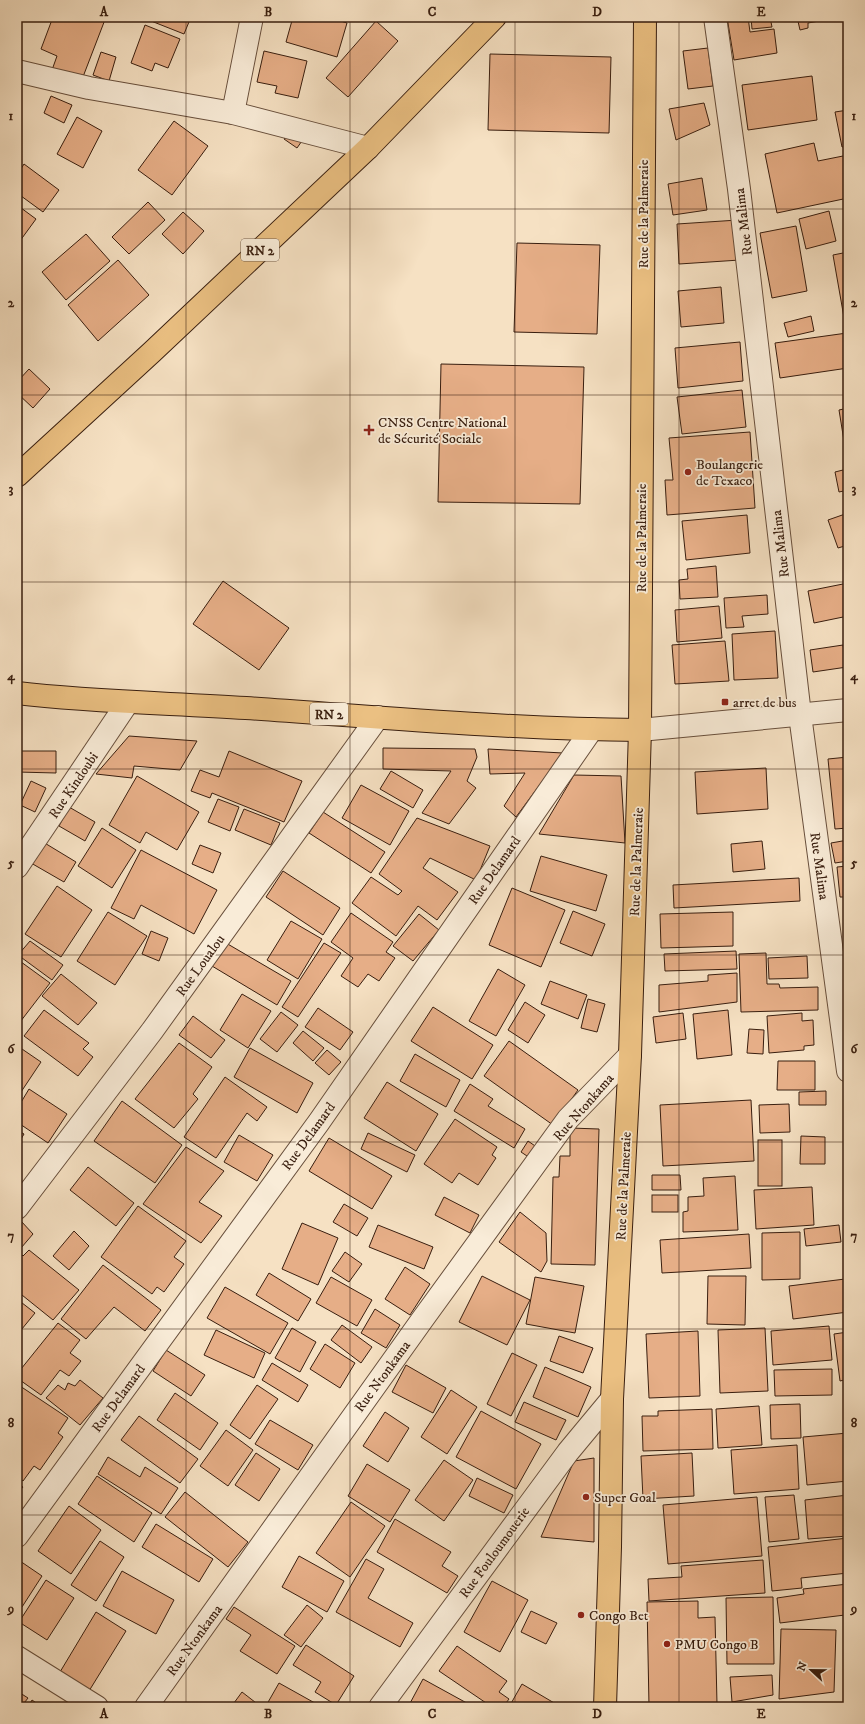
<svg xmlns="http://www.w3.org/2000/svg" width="865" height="1724" viewBox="0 0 865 1724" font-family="'IM FELL DW Pica',serif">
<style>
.building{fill:#e6ae87;stroke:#391e0f}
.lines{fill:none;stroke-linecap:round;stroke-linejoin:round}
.minor-casing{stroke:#684f3c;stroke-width:24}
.primary-casing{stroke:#391e0f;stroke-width:24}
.trunk-casing{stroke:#391e0f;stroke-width:24}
.minor{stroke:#f9ecd8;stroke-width:22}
.primary{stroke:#ebc082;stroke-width:22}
.trunk{stroke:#ebc082;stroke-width:22}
.grid{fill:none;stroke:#391e0f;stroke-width:1;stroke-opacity:0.55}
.poi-dot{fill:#8f2418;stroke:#f9ecd8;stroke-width:1.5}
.labels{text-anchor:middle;stroke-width:3.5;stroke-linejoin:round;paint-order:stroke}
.shield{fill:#f9ecd8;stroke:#735c4b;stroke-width:1}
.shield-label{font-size:13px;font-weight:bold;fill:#391e0f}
.street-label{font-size:14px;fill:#391e0f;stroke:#f9ecd8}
.poi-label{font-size:14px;fill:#391e0f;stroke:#f9ecd8;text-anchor:start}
.neatline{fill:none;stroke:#391e0f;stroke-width:1.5}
.grid-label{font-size:13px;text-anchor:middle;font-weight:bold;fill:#391e0f}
</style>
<rect width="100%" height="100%" fill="#f6e1c3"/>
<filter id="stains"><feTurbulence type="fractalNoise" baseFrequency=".005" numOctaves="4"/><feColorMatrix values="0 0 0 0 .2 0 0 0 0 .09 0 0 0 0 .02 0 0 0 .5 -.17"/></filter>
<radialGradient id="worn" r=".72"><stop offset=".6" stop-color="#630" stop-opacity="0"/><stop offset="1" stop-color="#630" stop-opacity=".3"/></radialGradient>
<!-- building -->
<g class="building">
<path d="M53 17H106L81 82 52 70 57 56 41 49Z"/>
<path d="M141 17H191L184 34Z"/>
<path d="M293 17H328L347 23 337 57 286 42Z"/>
<path d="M727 17H748L750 32 774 29 777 53 734 60Z"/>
<path d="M751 17H770L772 27 752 29Z"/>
<path d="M797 17H842L808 23V28L800 30Z"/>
<path d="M376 21 398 41 348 97 326 78Z"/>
<path d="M145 25 180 39 168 68 155 63 152 71 131 63Z"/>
<path d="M708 48 713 86 688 89 683 51Z"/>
<path d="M264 51 307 61 298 98 275 93 277 86 257 82Z"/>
<path d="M101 52 116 57 109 81 93 75Z"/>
<path d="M490 54 611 57 609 133 488 130Z"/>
<path d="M812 76 817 120 748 130 742 85Z"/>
<path d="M51 96 72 105 64 123 44 113Z"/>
<path d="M704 103 710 125 676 140 669 109Z"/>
<path d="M848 110V146L842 147 835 112Z"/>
<path d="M77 117 102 131 83 168 57 154Z"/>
<path d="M174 121 208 146 172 195 138 170Z"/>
<path d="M292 129 304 138 297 148 284 139Z"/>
<path d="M814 143 818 161 848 155V198L777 213 765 154Z"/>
<path d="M24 164 59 190 43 212 17 193V175Z"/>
<path d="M702 178 707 210 673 215 668 184Z"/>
<path d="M148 202 165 220 129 254 112 237Z"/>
<path d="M17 205 36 219 17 245Z"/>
<path d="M829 211 836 241 806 249 799 219Z"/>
<path d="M183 212 204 231 183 254 162 234Z"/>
<path d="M738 220 740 260 679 264 677 224Z"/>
<path d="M796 226 807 291 772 298 760 233Z"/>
<path d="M86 234 110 261 66 300 42 272Z"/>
<path d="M517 243 600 245 597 334 514 332Z"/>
<path d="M848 252V329H846L833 255Z"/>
<path d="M118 260 149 295 98 341 68 305Z"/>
<path d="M721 287 724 323 681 327 678 291Z"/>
<path d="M811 316 814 331 788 337 784 323Z"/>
<path d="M847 333 848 368 780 378 775 343Z"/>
<path d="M740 342 743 381 678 388 675 348Z"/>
<path d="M441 364 584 367 580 504 438 502Z"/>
<path d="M29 369 50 389 33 408 17 393V382Z"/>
<path d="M742 390 746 427 682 434 677 397Z"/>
<path d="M848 408V441H844L839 410Z"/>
<path d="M17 417 21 421 17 426Z"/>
<path d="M750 432 755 508 667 515 665 480H673L669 438Z"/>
<path d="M847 469 848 490 839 492 835 472Z"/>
<path d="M848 513V545L838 548 828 520Z"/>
<path d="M747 515 750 553 686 560 682 521Z"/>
<path d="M716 566 718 597 680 599 679 580 688 579 687 569Z"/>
<path d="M223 581 289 628 259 670 193 624Z"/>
<path d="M848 583V616L814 623 808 591Z"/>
<path d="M767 595 768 614 742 616 744 627 726 628 724 598Z"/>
<path d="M719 606 722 638 677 642 675 610Z"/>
<path d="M775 631 778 678 734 680 732 634Z"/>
<path d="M725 641 729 681 675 684 672 645Z"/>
<path d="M843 645 847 667 813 672 810 650Z"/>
<path d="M129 736 197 741 180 770 134 766 132 778 96 774Z"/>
<path d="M383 748 475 749 477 757 467 781 476 788 449 824 422 813 451 771 383 769Z"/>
<path d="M488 749 563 753 516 817 504 806 525 773 490 774Z"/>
<path d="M17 751H56V773L17 772Z"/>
<path d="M229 751 302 781 284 822 212 793 210 798 191 791 200 770 219 777Z"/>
<path d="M848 757V828L835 829 828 759Z"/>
<path d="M766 768 768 809 697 814 695 772Z"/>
<path d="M391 771 423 790 413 808 380 789Z"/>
<path d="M574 775 621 776 625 843 539 834Z"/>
<path d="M137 776 199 812 177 850 146 832 140 843 109 825Z"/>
<path d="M31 781 46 788 35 812 20 805Z"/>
<path d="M361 785 409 811 390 845 342 818Z"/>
<path d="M218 799 239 807 230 831 208 822Z"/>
<path d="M69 807 95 822 85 841 59 826Z"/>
<path d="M244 809 280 823 271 845 235 830Z"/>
<path d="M323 812 385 852 371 873 309 833Z"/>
<path d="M417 818 490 846 476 880 430 858 423 868 458 892 437 920 418 906 396 936 352 903 371 877 398 895 402 891 379 874Z"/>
<path d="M102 828 136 850 112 888 78 866Z"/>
<path d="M848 840V861L835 863 831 843Z"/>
<path d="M762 841 765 869 733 872 731 844Z"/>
<path d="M43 842 76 862 64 882 31 863Z"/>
<path d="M200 845 221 853 213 873 192 864Z"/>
<path d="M141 850 217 890 194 934 141 905 134 919 111 908Z"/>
<path d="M541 856 607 875 596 911 530 891Z"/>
<path d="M848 866V897H840L837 867Z"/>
<path d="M283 871 340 908 323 935 266 897Z"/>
<path d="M799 878 800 901 674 908 673 885Z"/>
<path d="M57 886 92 910 61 957 25 934Z"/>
<path d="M512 888 565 910 541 967 489 945Z"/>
<path d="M848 903V930L844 904Z"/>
<path d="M573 911 605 924 592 956 560 943Z"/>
<path d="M108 912 147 936 115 985 77 961Z"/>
<path d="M733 912V946L661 948 660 914Z"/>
<path d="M351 913 393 942 386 952 395 958 379 981 368 974 358 987 341 976 353 958 331 942Z"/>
<path d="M419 914 439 930 413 961 393 946Z"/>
<path d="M291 921 322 939 298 979 267 960Z"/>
<path d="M151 931 168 938 159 961 142 954Z"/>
<path d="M30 941 63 965 52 980 18 955Z"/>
<path d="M226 943 291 981 277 1005 212 966Z"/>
<path d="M324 943 341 953 298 1017 282 1007Z"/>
<path d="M736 951 737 969 665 971 664 954Z"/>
<path d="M766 953 767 984H779L780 988 818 987V1010L741 1012 739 954Z"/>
<path d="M807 956 808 978 769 979 768 958Z"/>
<path d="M17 959 50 983 17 1026Z"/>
<path d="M498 969 525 985 496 1036 469 1021Z"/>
<path d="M737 973V1002L659 1012V985L708 981V975Z"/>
<path d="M61 974 97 1003 78 1025 42 996Z"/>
<path d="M550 981 587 995 578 1019 541 1004Z"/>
<path d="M242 994 271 1011 248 1048 220 1030Z"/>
<path d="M588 999 605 1004 597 1032 581 1028Z"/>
<path d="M525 1002 545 1015 528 1043 508 1030Z"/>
<path d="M433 1007 493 1045 472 1079 411 1041Z"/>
<path d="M318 1008 353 1032 340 1050 305 1027Z"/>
<path d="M44 1010 89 1043 83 1049 93 1057 78 1076 24 1036Z"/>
<path d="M728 1010 732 1055 697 1059 693 1014Z"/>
<path d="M281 1012 298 1025 277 1052 260 1039Z"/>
<path d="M683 1013 686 1039 656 1043 653 1017Z"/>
<path d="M802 1013V1021L813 1020 814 1045 804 1046V1050L769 1053 767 1016Z"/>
<path d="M193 1016 225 1040 211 1058 179 1035Z"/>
<path d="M749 1029 764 1030 763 1054 747 1053Z"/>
<path d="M303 1031 324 1048 313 1061 293 1043Z"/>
<path d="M509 1041 578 1090 553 1125 484 1076Z"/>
<path d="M179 1043 212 1067 193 1094 198 1099 174 1128 135 1099Z"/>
<path d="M250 1048 313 1083 297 1113 234 1077Z"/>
<path d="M22 1049 41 1062 17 1098V1053L18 1054Z"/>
<path d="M327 1050 341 1062 329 1075 315 1063Z"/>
<path d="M415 1054 460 1080 446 1107 400 1081Z"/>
<path d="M778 1061H815V1090H777Z"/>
<path d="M225 1077 267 1107 257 1121 247 1113 216 1158 184 1137Z"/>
<path d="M387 1082 438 1114 416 1151 364 1118Z"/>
<path d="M470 1084 493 1099 488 1106 525 1129 514 1148 454 1111Z"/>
<path d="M29 1089 67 1114 48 1143 17 1122V1109Z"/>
<path d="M826 1091V1105H799V1092Z"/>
<path d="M751 1100 754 1161 663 1166 660 1105Z"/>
<path d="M122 1101 182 1145 155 1183 94 1141Z"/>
<path d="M789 1104 790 1132 760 1133 759 1105Z"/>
<path d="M455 1119 497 1147 492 1155 496 1158 478 1185 459 1173 452 1183 424 1164Z"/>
<path d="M570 1128 599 1129 595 1265 551 1264 553 1177H559L560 1156H570Z"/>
<path d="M17 1130 24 1134 17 1146Z"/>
<path d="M368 1133 415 1155 407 1172 361 1149Z"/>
<path d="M239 1135 273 1155 257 1181 224 1162Z"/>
<path d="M801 1136 825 1137V1164H800Z"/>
<path d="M329 1138 392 1176 372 1209 309 1171Z"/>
<rect x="758" y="1140" width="24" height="46"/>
<path d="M528 1141 538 1148 530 1158 521 1152Z"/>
<path d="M186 1147 224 1171 199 1202 222 1216 201 1243 143 1204Z"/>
<path d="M88 1167 134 1203 116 1226 70 1190Z"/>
<path d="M652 1175H680L681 1190H652Z"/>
<path d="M735 1176 738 1230 683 1232V1212L688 1211V1197L704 1196 703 1178Z"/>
<path d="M812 1187 814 1225 756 1229 754 1190Z"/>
<rect x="652" y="1195" width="26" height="17"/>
<path d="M444 1197 479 1215 470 1233 435 1215Z"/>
<path d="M344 1204 368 1218 357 1236 333 1222Z"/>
<path d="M138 1206 186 1241 174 1257 184 1264 164 1292 157 1287 152 1294 101 1257Z"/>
<path d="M520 1212 546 1233 547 1261 541 1272 499 1242Z"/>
<path d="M21 1221 33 1234 21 1248 17 1243V1226Z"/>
<path d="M302 1223 338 1238 318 1285 282 1269Z"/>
<path d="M378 1225 433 1247 424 1269 369 1247Z"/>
<path d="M839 1225 841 1242 806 1246 804 1229Z"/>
<path d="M74 1231 89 1246 69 1270 53 1256Z"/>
<path d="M800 1232V1279L762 1280V1233Z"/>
<path d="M749 1234 751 1268 662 1273 660 1240Z"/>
<path d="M17 1250 23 1256 29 1250 79 1290 53 1320 17 1291Z"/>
<path d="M345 1252 362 1264 349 1282 332 1271Z"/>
<path d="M103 1265 161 1310 145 1331 114 1307 86 1339 61 1319Z"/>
<path d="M405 1267 430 1284 410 1315 385 1299Z"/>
<path d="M269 1273 311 1299 298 1321 256 1295Z"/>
<path d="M482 1276 530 1300 507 1345 459 1322Z"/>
<path d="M708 1276H746L745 1325 707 1324Z"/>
<path d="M331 1277 372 1300 357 1326 316 1303Z"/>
<path d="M535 1277 584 1286 575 1333 526 1324Z"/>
<path d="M845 1279 848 1312 793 1319 789 1286Z"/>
<path d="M225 1287 288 1323 270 1354 207 1318Z"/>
<path d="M17 1299 35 1313 17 1335Z"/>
<path d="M375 1309 400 1325 386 1348 361 1333Z"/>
<path d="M58 1323 80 1340 70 1353 81 1361 69 1376 60 1370 41 1395 17 1378V1374Z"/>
<path d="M342 1325 372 1347 361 1363 331 1340Z"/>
<path d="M829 1326 832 1360 773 1365 771 1331Z"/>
<path d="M292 1328 316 1342 300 1372 275 1358Z"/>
<path d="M765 1328 768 1391 720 1393 718 1330Z"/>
<path d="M216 1330 265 1353 254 1378 204 1355Z"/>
<path d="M698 1331 700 1396 649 1398 646 1334Z"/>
<path d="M848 1332V1379L840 1381 834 1334Z"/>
<path d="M559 1336 593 1348 583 1373 550 1361Z"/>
<path d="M325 1344 355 1363 340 1388 310 1369Z"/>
<path d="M166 1350 205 1375 191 1396 153 1371Z"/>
<path d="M512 1353 537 1365 511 1416 487 1404Z"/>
<path d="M272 1363 308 1385 298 1402 262 1380Z"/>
<path d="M406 1365 446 1388 433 1413 392 1392Z"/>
<path d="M545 1367 591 1387 578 1417 533 1397Z"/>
<path d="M832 1369V1395L775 1396 774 1370Z"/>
<path d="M80 1380 103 1398 80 1425 46 1398 58 1385 65 1390 68 1383 75 1386Z"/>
<path d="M17 1384 68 1418 58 1433 63 1437 40 1470 34 1466 23 1481 17 1477Z"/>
<path d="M257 1385 278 1399 250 1439 230 1425Z"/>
<path d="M451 1390 477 1407 447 1454 421 1437Z"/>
<path d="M175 1393 218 1423 200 1450 157 1420Z"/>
<path d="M524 1402 566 1420 556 1440 515 1422Z"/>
<path d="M800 1404 801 1438 771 1439 770 1405Z"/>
<path d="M759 1406 762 1445 718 1448 716 1409Z"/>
<path d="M712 1409 713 1449 643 1451 642 1416H658V1411Z"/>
<path d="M481 1411 541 1444 516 1489 456 1457Z"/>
<path d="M385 1412 409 1428 388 1462 363 1446Z"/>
<path d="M139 1416 198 1459 180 1483 121 1440Z"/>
<path d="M270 1420 313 1445 298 1470 255 1444Z"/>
<path d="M226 1430 253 1450 228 1486 200 1466Z"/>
<path d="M848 1433V1481L807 1485 803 1437Z"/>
<path d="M797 1445 799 1489 734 1494 731 1450Z"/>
<path d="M256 1453 280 1469 259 1501 235 1485Z"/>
<path d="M692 1453 694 1496 643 1499 641 1456Z"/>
<path d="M108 1457 140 1477 145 1467 178 1488 161 1514 98 1474Z"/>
<path d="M594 1458V1542L541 1537 574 1461Z"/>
<path d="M444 1460 473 1480 444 1521 415 1500Z"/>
<path d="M367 1464 410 1490 390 1522 348 1496Z"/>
<path d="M97 1476 152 1513 134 1542 78 1504Z"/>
<path d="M477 1478 513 1495 504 1513 469 1496Z"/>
<path d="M17 1483 23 1487 17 1494Z"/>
<path d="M185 1492 248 1542 228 1567 165 1517Z"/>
<path d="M794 1495 799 1539 769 1542 765 1497Z"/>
<path d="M848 1495V1536L808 1539 805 1500Z"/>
<path d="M757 1497 762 1556 668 1564 663 1505Z"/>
<path d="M351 1502 385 1526 350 1577 316 1553Z"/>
<path d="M69 1506 101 1530 71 1574 38 1551Z"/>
<path d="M395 1519 451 1552 442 1566 458 1576 447 1593 377 1552Z"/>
<path d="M156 1524 213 1559 199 1582 142 1547Z"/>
<path d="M848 1538V1573L801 1578 802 1588 772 1591 768 1547Z"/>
<path d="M100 1541 124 1557 96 1601 71 1585Z"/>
<path d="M299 1556 344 1581 327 1612 282 1587Z"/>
<path d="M366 1559 384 1569 368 1598 413 1623 400 1647 336 1612Z"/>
<path d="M763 1560 765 1593 649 1601 648 1579 682 1577 681 1566Z"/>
<path d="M20 1561 42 1576 22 1607 17 1603V1565Z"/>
<path d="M122 1571 174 1600 156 1634 103 1606Z"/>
<path d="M46 1580 74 1598 47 1640 19 1622Z"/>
<path d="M492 1581 528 1600 500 1652 464 1632Z"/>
<path d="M848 1584V1637L845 1615 780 1623 777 1598 804 1594 803 1589Z"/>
<path d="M773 1597 774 1664H727L726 1598Z"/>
<path d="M698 1601V1618L715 1617 717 1704 649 1706 647 1602Z"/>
<path d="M307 1605 323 1618 301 1647 284 1635Z"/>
<path d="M234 1607 295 1646 277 1674 240 1651 251 1635 226 1619Z"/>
<path d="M531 1611 557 1623 546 1644 521 1632Z"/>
<path d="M96 1612 126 1631 89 1691 60 1672Z"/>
<path d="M781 1629 836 1630 834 1692 779 1699Z"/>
<path d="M306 1645 354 1676 336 1705 315 1692 321 1682 293 1665Z"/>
<path d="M457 1646 507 1681 499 1692 509 1699 503 1707H492L439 1671Z"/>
<path d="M772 1675 773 1695 732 1702 730 1677Z"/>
<path d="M423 1679 474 1707H408Z"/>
<path d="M279 1683 322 1707H273L267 1704Z"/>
<path d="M522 1684 561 1707H509Z"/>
<path d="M17 1691 28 1698 21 1707H17Z"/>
<path d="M242 1692 260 1706 259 1707H231Z"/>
<path d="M32 1700 42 1707H28Z"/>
</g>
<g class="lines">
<defs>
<g id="minor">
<path d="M715 17 739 189 800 715 848 1071"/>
<path d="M17 71 89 88 233 113 368 148"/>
<path d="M233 113 252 17"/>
<path d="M640 730 848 710"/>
<path d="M17 867 128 702"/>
<path d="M17 1208 152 1031 378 717"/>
<path d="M17 1536 319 1122 592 729"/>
<path d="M17 1657 97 1707"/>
<path d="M146 1707 422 1320 568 1119 630 1055"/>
<path d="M380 1707 568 1452 612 1399"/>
</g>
<path id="primary" d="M605 1707 610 1547 612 1399 630 1055 640 730 645 17"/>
<g id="trunk">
<path d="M17 476 152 352 368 148 495 17"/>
<path d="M17 693C93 702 169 703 246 708 377 717 509 729 640 730"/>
</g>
</defs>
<!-- minor casing -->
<use href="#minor" class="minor-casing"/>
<!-- primary casing -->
<use href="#primary" class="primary-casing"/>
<!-- trunk casing -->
<use href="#trunk" class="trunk-casing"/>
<!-- minor -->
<use href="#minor" class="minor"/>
<!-- primary -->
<use href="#primary" class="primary"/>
<!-- trunk -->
<use href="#trunk" class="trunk"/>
</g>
<!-- grid -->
<path class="grid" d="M186 17V1707M350 17V1707M515 17V1707M679 17V1707M17 209H848M17 395H848M17 582H848M17 769H848M17 955H848M17 1142H848M17 1329H848M17 1515H848"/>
<!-- markers -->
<g class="poi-dot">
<path d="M367 424h4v4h4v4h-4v4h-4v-4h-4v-4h4z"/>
<circle cx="688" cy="472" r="4"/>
<rect x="721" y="698" width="8" height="8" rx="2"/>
<circle cx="586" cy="1497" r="4"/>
<circle cx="581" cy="1615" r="4"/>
<circle cx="667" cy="1644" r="4"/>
</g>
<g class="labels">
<!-- shield labels -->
<g class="shield">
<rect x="241" y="239" width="38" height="22" rx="3"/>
<rect x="310" y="703" width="38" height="22" rx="3"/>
</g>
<g class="shield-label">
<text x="260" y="255">RN 2</text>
<text x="329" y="719">RN 2</text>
</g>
<!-- street labels -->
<g class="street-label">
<text transform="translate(643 214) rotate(-90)" y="5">Rue de la Palmeraie</text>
<text transform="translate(743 222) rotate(-97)" y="5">Rue Malima</text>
<text transform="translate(641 538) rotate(-90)" y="5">Rue de la Palmeraie</text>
<text transform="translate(780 544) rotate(-97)" y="5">Rue Malima</text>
<text transform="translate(73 785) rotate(-56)" y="5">Rue Kindoubi</text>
<text transform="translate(636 862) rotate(-88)" y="5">Rue de la Palmeraie</text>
<text transform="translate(820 866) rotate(82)" y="5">Rue Malima</text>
<text transform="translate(494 870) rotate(-55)" y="5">Rue Delamard</text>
<text transform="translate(200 965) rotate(-54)" y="5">Rue Loualou</text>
<text transform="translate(583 1107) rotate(-49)" y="5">Rue Ntonkama</text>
<text transform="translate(308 1136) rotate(-54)" y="5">Rue Delamard</text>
<text transform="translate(623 1186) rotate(-87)" y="5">Rue de la Palmeraie</text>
<text transform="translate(382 1376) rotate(-54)" y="5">Rue Ntonkama</text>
<text transform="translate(118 1398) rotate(-54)" y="5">Rue Delamard</text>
<text transform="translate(494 1552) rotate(-54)" y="5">Rue Fouloumouerie</text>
<text transform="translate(194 1640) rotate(-54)" y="5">Rue Ntonkama</text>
</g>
<!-- poi labels -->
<g class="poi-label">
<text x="378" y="427">CNSS Centre National<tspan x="378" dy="16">de Sécurité Sociale</tspan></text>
<text x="696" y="469">Boulangerie<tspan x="696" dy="16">de Texaco</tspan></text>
<text x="733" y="707">arret de bus</text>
<text x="594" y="1502">Super Goal</text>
<text x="589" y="1620">Congo Bet</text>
<text x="675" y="1649">PMU Congo B</text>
</g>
</g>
<!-- margin -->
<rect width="865" height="1724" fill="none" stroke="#f6e1c3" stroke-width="44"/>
<!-- north arrow -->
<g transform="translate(811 1670) rotate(292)" stroke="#f9ecd8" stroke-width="3" paint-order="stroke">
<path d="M0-3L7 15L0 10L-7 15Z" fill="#391e0f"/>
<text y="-6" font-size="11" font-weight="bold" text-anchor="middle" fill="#391e0f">N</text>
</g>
<rect x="22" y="22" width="821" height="1680" class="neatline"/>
<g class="grid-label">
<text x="104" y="16">A</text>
<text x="268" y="16">B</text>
<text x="432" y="16">C</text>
<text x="597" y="16">D</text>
<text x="761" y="16">E</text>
<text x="11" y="120">1</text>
<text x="854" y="120">1</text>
<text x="11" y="307">2</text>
<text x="854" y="307">2</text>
<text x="11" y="493">3</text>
<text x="854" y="493">3</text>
<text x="11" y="680">4</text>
<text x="854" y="680">4</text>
<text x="11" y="867">5</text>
<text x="854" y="867">5</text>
<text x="11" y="1053">6</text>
<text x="854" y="1053">6</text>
<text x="11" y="1240">7</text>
<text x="854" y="1240">7</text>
<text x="11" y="1427">8</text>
<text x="854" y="1427">8</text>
<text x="11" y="1613">9</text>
<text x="854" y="1613">9</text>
<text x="104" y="1718">A</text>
<text x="268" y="1718">B</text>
<text x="432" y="1718">C</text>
<text x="597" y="1718">D</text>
<text x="761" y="1718">E</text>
</g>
<rect width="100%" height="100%" filter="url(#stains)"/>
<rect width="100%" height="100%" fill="url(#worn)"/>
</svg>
